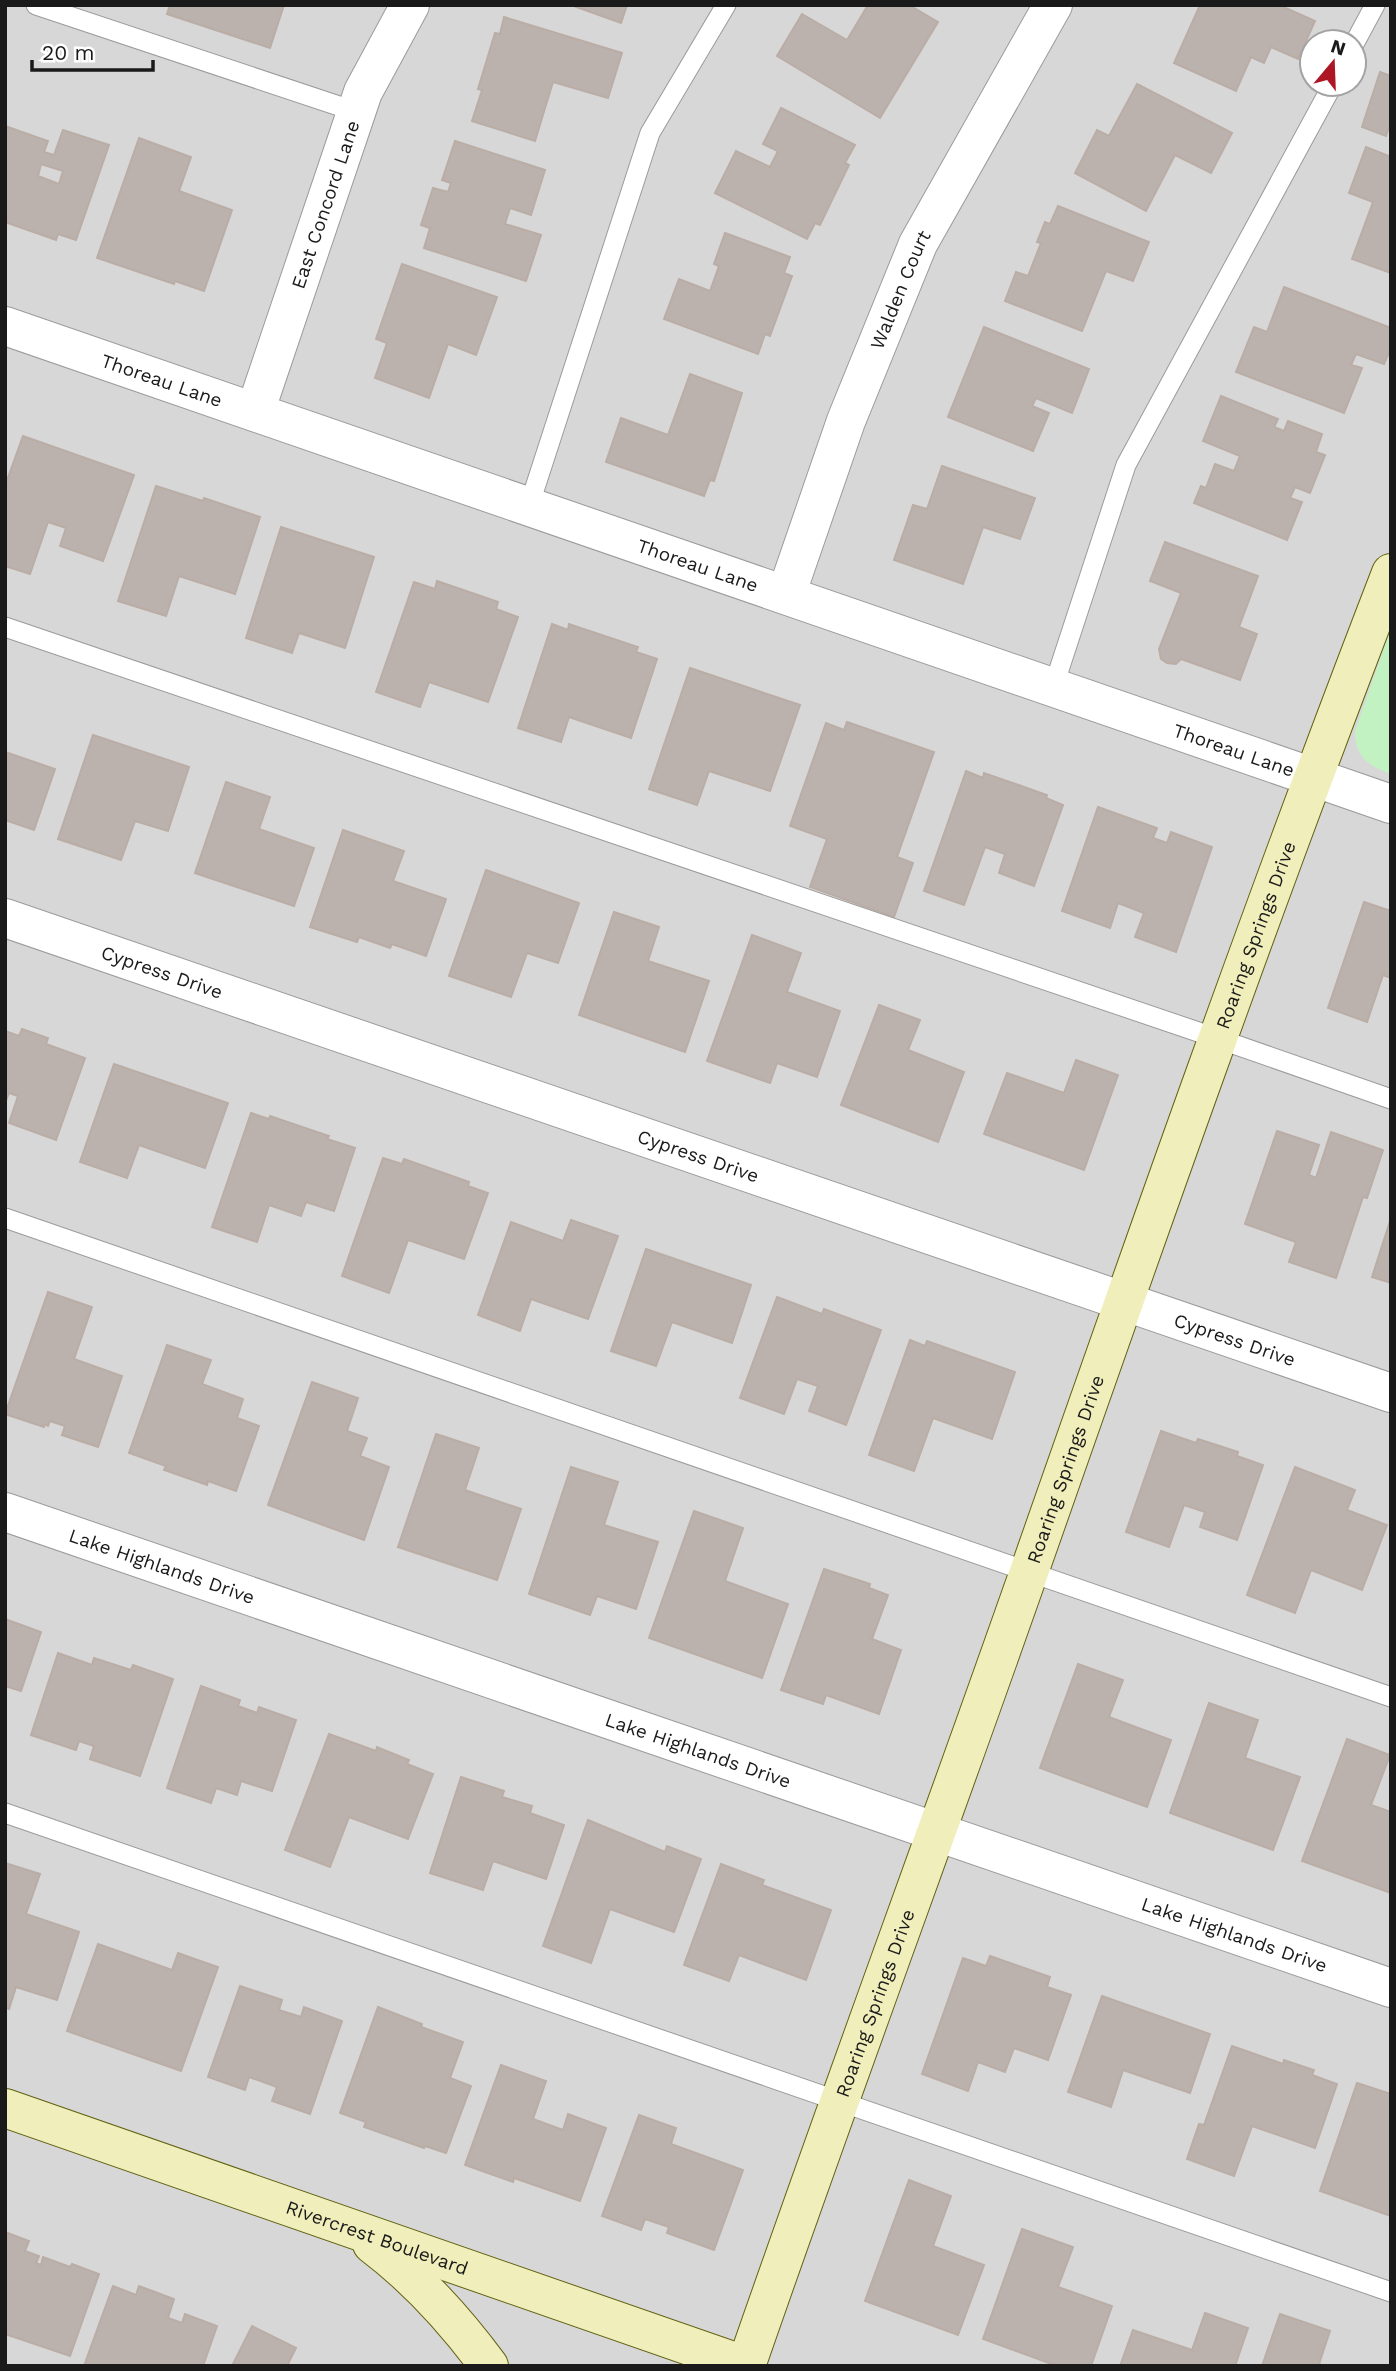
<svg xmlns="http://www.w3.org/2000/svg" width="1396" height="2371" viewBox="0 0 1396 2371" font-family="'Work Sans',sans-serif">
<style>
.residential{fill:#d8d7d8;fill-rule:evenodd}
.park{fill:#c2f1c2}
.building{fill:#bbb2ae;stroke:#baada5;stroke-width:2;fill-rule:evenodd}
.lines{fill:none;stroke-linecap:round;stroke-linejoin:round}
.lane-casing{stroke:#9b9b9b;stroke-width:21}
.street-casing{stroke:#9b9b9b;stroke-width:40}
.secondary-casing{stroke:#616211;stroke-width:40}
.lane{stroke:#fff;stroke-width:19}
.street{stroke:#fff;stroke-width:38}
.secondary{stroke:#f0eeba;stroke-width:38}
.labels{text-anchor:middle;stroke-width:7;stroke-linejoin:round;paint-order:stroke}
.street-label{font-size:19px;fill:#1a1a1a;stroke:#fff}
</style>
<rect width="100%" height="100%" fill="#ebe7e1"/>
<!-- residential -->
<path class="residential" d="M5 5H1391V2366H5ZM1312 42H1354V84H1312Z"/>
<!-- park -->
<path class="park" d="M1391 628V774C1368 766 1355 757 1355 731Z"/>
<!-- building -->
<g class="building">
<path d="M170 5H284L270 48 167 14Z"/>
<path d="M571 5H627L621 23Z"/>
<path d="M868 5H909L938 22 880 118 777 56 802 14 847 40Z"/>
<path d="M1200 5H1279L1315 21 1298 59 1271 47 1264 63 1251 57 1236 91 1174 63Z"/>
<path d="M504 17 622 53 608 98 553 82 535 141 472 121 482 90 478 89 495 33 500 34Z"/>
<path d="M1380 72 1391 76V121L1386 136 1362 127Z"/>
<path d="M1137 84 1232 133 1211 173 1175 155 1146 211 1075 173 1097 130 1109 136Z"/>
<path d="M781 108 855 145 845 163 849 165 820 225 815 223 807 239 715 193 736 151 770 167 778 151 763 144Z"/>
<path d="M5 126 48 141 44 152 54 155 63 130 109 145 76 240 58 234 56 240 5 222ZM41 164 63 171 59 184 38 176Z"/>
<path d="M139 138 191 157 179 191 232 210 204 291 175 281 174 284 97 258Z"/>
<path d="M455 141 545 170 531 215 510 208 505 224 541 235 526 281 424 248 430 228 421 225 433 188 448 192 451 183 442 180Z"/>
<path d="M1366 147 1391 157V273L1352 259 1373 202 1349 193Z"/>
<path d="M1058 206 1149 242 1133 281 1106 271 1082 331 1005 301 1016 272 1028 276 1041 243 1037 242 1045 222 1050 224Z"/>
<path d="M725 233 790 257 784 273 792 276 770 336 765 334 758 354 664 319 679 279 710 291 719 266 714 264Z"/>
<path d="M402 264 497 297 476 355 448 344 429 398 375 378 387 343 376 339Z"/>
<path d="M1284 287 1391 328V348L1384 364 1356 354 1351 365 1362 368 1344 413 1236 372 1254 327 1267 332Z"/>
<path d="M984 327 1089 369 1072 413 1036 398 1032 406 1049 413 1033 451 948 417Z"/>
<path d="M690 374 742 393 714 481 710 480 704 496 606 462 621 418 668 435Z"/>
<path d="M1221 396 1278 419 1274 427 1284 431 1288 421 1322 434 1316 452 1325 455 1310 493 1295 487 1290 498 1302 502 1287 540 1194 503 1201 486 1206 488 1215 464 1234 471 1240 456 1203 441Z"/>
<path d="M23 436 134 475 103 561 60 546 66 528 48 522 30 574 5 566V486Z"/>
<path d="M942 466 1035 498 1020 539 983 527 963 584 894 560 913 505 927 509Z"/>
<path d="M156 486 203 501 204 498 260 517 235 594 179 576 166 616 118 601Z"/>
<path d="M281 527 374 557 345 648 299 633 292 653 246 638Z"/>
<path d="M1165 542 1258 576 1239 627 1257 634 1240 680 1181 659 1176 664 1167 663 1161 659 1159 649 1181 593 1150 581Z"/>
<path d="M437 581 498 602 496 609 518 617 488 702 429 682 420 707 376 692 414 582 435 589Z"/>
<path d="M552 624 568 630 569 624 638 647 636 652 657 659 631 738 569 717 561 742 518 728Z"/>
<path d="M690 668 800 705 770 791 709 771 697 805 649 789Z"/>
<path d="M847 722 934 752 897 857 913 863 894 917 810 887 827 839 790 826 826 723 844 730Z"/>
<path d="M93 735 189 767 168 831 135 821 121 860 58 839Z"/>
<path d="M5 752 55 769 34 830 5 820Z"/>
<path d="M966 771 983 778 984 773 1047 795 1046 798 1063 805 1034 886 999 873 1005 854 985 847 964 905 924 891Z"/>
<path d="M226 782 270 797 259 829 314 848 294 906 195 873Z"/>
<path d="M1098 807 1157 828 1153 838 1167 843 1171 832 1212 847 1176 952 1135 937 1144 913 1118 903 1110 928 1062 911Z"/>
<path d="M343 830 404 851 393 881 446 899 426 956 392 944 390 948 359 937 357 942 310 927Z"/>
<path d="M486 870 579 903 558 963 527 953 511 997 449 976Z"/>
<path d="M1364 902 1391 911V978L1383 975 1367 1022 1328 1008Z"/>
<path d="M614 912 659 927 648 961 709 981 685 1052 579 1015Z"/>
<path d="M752 935 801 953 787 992 840 1011 817 1077 777 1063 770 1083 707 1061Z"/>
<path d="M879 1005 920 1020 908 1050 964 1072 938 1142 841 1105Z"/>
<path d="M22 1029 48 1038 46 1044 85 1058 56 1140 9 1123 18 1096 9 1093 5 1103V1031L19 1036Z"/>
<path d="M1076 1060 1118 1075 1084 1170 984 1134 1007 1073 1064 1093Z"/>
<path d="M114 1064 228 1103 205 1168 139 1145 127 1178 80 1162Z"/>
<path d="M251 1113 269 1119 270 1116 329 1136 327 1139 355 1148 334 1211 306 1202 301 1216 269 1205 257 1242 212 1227Z"/>
<path d="M1277 1131 1319 1145 1309 1175 1316 1178 1331 1132 1383 1150 1367 1198 1363 1197 1336 1278 1289 1262 1296 1242 1245 1224Z"/>
<path d="M383 1158 402 1164 404 1159 469 1182 468 1186 488 1193 464 1259 408 1240 389 1293 342 1276Z"/>
<path d="M1391 1218V1283L1372 1277Z"/>
<path d="M571 1220 618 1236 588 1319 531 1299 520 1331 478 1315 511 1222 563 1241Z"/>
<path d="M646 1249 751 1285 732 1343 672 1322 656 1366 611 1351Z"/>
<path d="M48 1292 92 1307 74 1359 122 1376 98 1447 62 1435 65 1426 50 1421 48 1426 45 1424 44 1427 5 1414Z"/>
<path d="M777 1297 822 1314 824 1309 881 1330 846 1425 809 1411 818 1386 797 1379 784 1414 740 1398Z"/>
<path d="M910 1340 925 1346 927 1341 1015 1372 992 1439 933 1418 914 1471 869 1455Z"/>
<path d="M167 1345 211 1360 202 1384 243 1399 237 1418 259 1426 236 1491 208 1481 207 1485 164 1470 166 1466 129 1453Z"/>
<path d="M312 1382 358 1398 347 1431 367 1438 360 1456 389 1467 364 1540 268 1505Z"/>
<path d="M1161 1431 1196 1443 1198 1439 1238 1452 1237 1456 1263 1465 1237 1540 1200 1527 1205 1512 1184 1505 1169 1547 1126 1532Z"/>
<path d="M436 1434 479 1448 465 1490 521 1509 497 1580 398 1547Z"/>
<path d="M571 1467 618 1482 604 1525 658 1542 636 1609 597 1596 590 1615 529 1594Z"/>
<path d="M1295 1467 1355 1490 1347 1510 1387 1525 1362 1590 1311 1570 1295 1613 1247 1595Z"/>
<path d="M694 1511 743 1528 725 1581 788 1604 762 1678 649 1638Z"/>
<path d="M824 1569 870 1584 869 1588 888 1595 872 1639 901 1650 879 1714 826 1695 823 1704 781 1690Z"/>
<path d="M5 1619 41 1632 21 1691 5 1686Z"/>
<path d="M58 1653 92 1665 94 1658 131 1670 133 1665 173 1679 140 1776 90 1759 94 1746 79 1741 76 1750 31 1735Z"/>
<path d="M1078 1664 1123 1680 1109 1717 1171 1740 1147 1807 1040 1768Z"/>
<path d="M201 1686 240 1700 238 1706 257 1713 259 1707 296 1720 272 1791 241 1781 237 1795 216 1788 211 1803 167 1788Z"/>
<path d="M1209 1703 1258 1720 1245 1758 1300 1777 1273 1850 1170 1813Z"/>
<path d="M329 1734 376 1751 377 1747 409 1760 407 1764 433 1774 408 1839 349 1817 330 1867 285 1850Z"/>
<path d="M1347 1739 1390 1755 1371 1805 1391 1812V1893L1302 1861Z"/>
<path d="M461 1777 504 1791 502 1797 532 1806 530 1813 564 1825 546 1879 493 1861 483 1890 430 1873Z"/>
<path d="M588 1820 665 1852 667 1846 701 1859 674 1932 610 1909 591 1963 543 1946Z"/>
<path d="M5 1863 40 1874 26 1914 79 1932 57 2000 16 1987 9 2009 5 2007Z"/>
<path d="M721 1864 764 1880 762 1885 831 1910 806 1980 739 1955 729 1981 684 1965Z"/>
<path d="M98 1944 172 1970 178 1953 218 1967 181 2071 67 2031Z"/>
<path d="M990 1956 1050 1977 1047 1987 1071 1995 1048 2060 1014 2048 1005 2072 978 2062 968 2091 922 2074 963 1958 986 1966Z"/>
<path d="M240 1986 282 2000 279 2010 301 2017 304 2007 342 2021 310 2114 272 2101 277 2087 249 2077 245 2090 208 2077Z"/>
<path d="M1102 1996 1210 2034 1190 2093 1123 2070 1111 2107 1068 2092Z"/>
<path d="M378 2007 422 2024 421 2027 463 2042 450 2078 471 2086 446 2153 425 2146 424 2148 364 2127 366 2122 340 2113Z"/>
<path d="M1232 2046 1283 2064 1284 2060 1314 2070 1312 2075 1337 2084 1315 2148 1252 2126 1234 2176 1187 2159 1199 2124 1204 2125Z"/>
<path d="M501 2065 546 2081 533 2119 563 2130 568 2114 606 2128 580 2201 514 2178 513 2182 465 2165Z"/>
<path d="M1357 2083 1391 2094V2216L1320 2191Z"/>
<path d="M639 2115 676 2128 671 2144 743 2170 714 2250 667 2233 669 2227 645 2219 641 2230 602 2216Z"/>
<path d="M909 2180 951 2196 933 2246 984 2265 958 2335 865 2301Z"/>
<path d="M1022 2229 1073 2247 1058 2287 1112 2306 1091 2366H1057L983 2339Z"/>
<path d="M5 2232 29 2241 25 2251 39 2256 36 2263 41 2265 43 2257 70 2267 72 2264 99 2274 70 2356 5 2334Z"/>
<path d="M113 2286 136 2295 139 2286 174 2299 168 2318 182 2323 185 2314 217 2326 203 2366H84Z"/>
<path d="M1205 2313 1248 2328 1235 2366H1120L1133 2330 1192 2350Z"/>
<path d="M1280 2314 1330 2331 1319 2364 1324 2366H1262Z"/>
<path d="M252 2326 296 2348 288 2364 291 2366H232Z"/>
</g>
<g class="lines">
<defs>
<g id="lane">
<path d="M36 5 357 112"/>
<path d="M1354 44 1375 5"/>
<path d="M529 506 650 133 726 5"/>
<path d="M5 627 1219 1039 1391 1099"/>
<path d="M1053 688 1126 465 1333 84"/>
<path d="M5 1218 1391 1697"/>
<path d="M5 1813 1391 2292"/>
</g>
<g id="street">
<path id="s1" d="M5 326 1391 804"/>
<path id="s2" d="M255 412 363 92 410 5"/>
<path id="s3" d="M786 595 846 421 918 244 1053 5"/>
<path id="s4" d="M5 918 1391 1393"/>
<path id="s5" d="M5 1512 1391 1988"/>
</g>
<g id="secondary">
<path id="s6" d="M5 2108 747 2366"/>
<path d="M372 2244C417 2278 455 2320 489 2366"/>
<path id="s7" d="M746 2366C838 2100 936 1837 1029 1572 1146 1238 1263 904 1391 573"/>
</g>
</defs>
<!-- lane casing -->
<use href="#lane" class="lane-casing"/>
<!-- street casing -->
<use href="#street" class="street-casing"/>
<!-- secondary casing -->
<use href="#secondary" class="secondary-casing"/>
<!-- lane -->
<use href="#lane" class="lane"/>
<!-- street -->
<use href="#street" class="street"/>
<!-- secondary -->
<use href="#secondary" class="secondary"/>
</g>
<g class="labels">
<!-- street labels -->
<g class="street-label">
<text dy="7" stroke="none"><textPath href="#s2" startOffset="219">East Concord Lane</textPath></text>
<text dy="7" stroke="none"><textPath href="#s3" startOffset="326">Walden Court</textPath></text>
<text dy="7" stroke="none"><textPath href="#s1" startOffset="166">Thoreau Lane</textPath></text>
<text dy="7" stroke="none"><textPath href="#s1" startOffset="733">Thoreau Lane</textPath></text>
<text dy="7" stroke="none"><textPath href="#s1" startOffset="1300">Thoreau Lane</textPath></text>
<text dy="7" stroke="none"><textPath href="#s7" startOffset="1519">Roaring Springs Drive</textPath></text>
<text dy="7" stroke="none"><textPath href="#s4" startOffset="166">Cypress Drive</textPath></text>
<text dy="7" stroke="none"><textPath href="#s4" startOffset="733">Cypress Drive</textPath></text>
<text dy="7" stroke="none"><textPath href="#s4" startOffset="1300">Cypress Drive</textPath></text>
<text dy="7" stroke="none"><textPath href="#s7" startOffset="952">Roaring Springs Drive</textPath></text>
<text dy="7" stroke="none"><textPath href="#s5" startOffset="166">Lake Highlands Drive</textPath></text>
<text dy="7" stroke="none"><textPath href="#s5" startOffset="733">Lake Highlands Drive</textPath></text>
<text dy="7" stroke="none"><textPath href="#s5" startOffset="1300">Lake Highlands Drive</textPath></text>
<text dy="7" stroke="none"><textPath href="#s7" startOffset="385">Roaring Springs Drive</textPath></text>
<text dy="7" stroke="none"><textPath href="#s6" startOffset="394">Rivercrest Boulevard</textPath></text>
</g>
</g>
<!-- border -->
<rect width="1396" height="2371" fill="none" stroke="#1a1a1a" stroke-width="14"/>
<!-- north arrow -->
<g transform="translate(1333 63) rotate(19)"><circle r="33" fill="#ffffff" stroke="#a3a3a3" stroke-width="2"/>
<path d="M0-5L12 26L0 18L-12 26Z" fill="#ad1725"/>
<text y="-10" font-size="19" font-weight="bold" text-anchor="middle" fill="#1a1a1a">N</text>
</g>
<!-- scale -->
<path d="M32 60v10h121v-10" fill="none" stroke="#1a1a1a" stroke-width="3.5"/>
<text x="42" y="60" font-size="21" fill="#1a1a1a" stroke="#ffffff" stroke-width="5" paint-order="stroke">20 m</text>
</svg>
